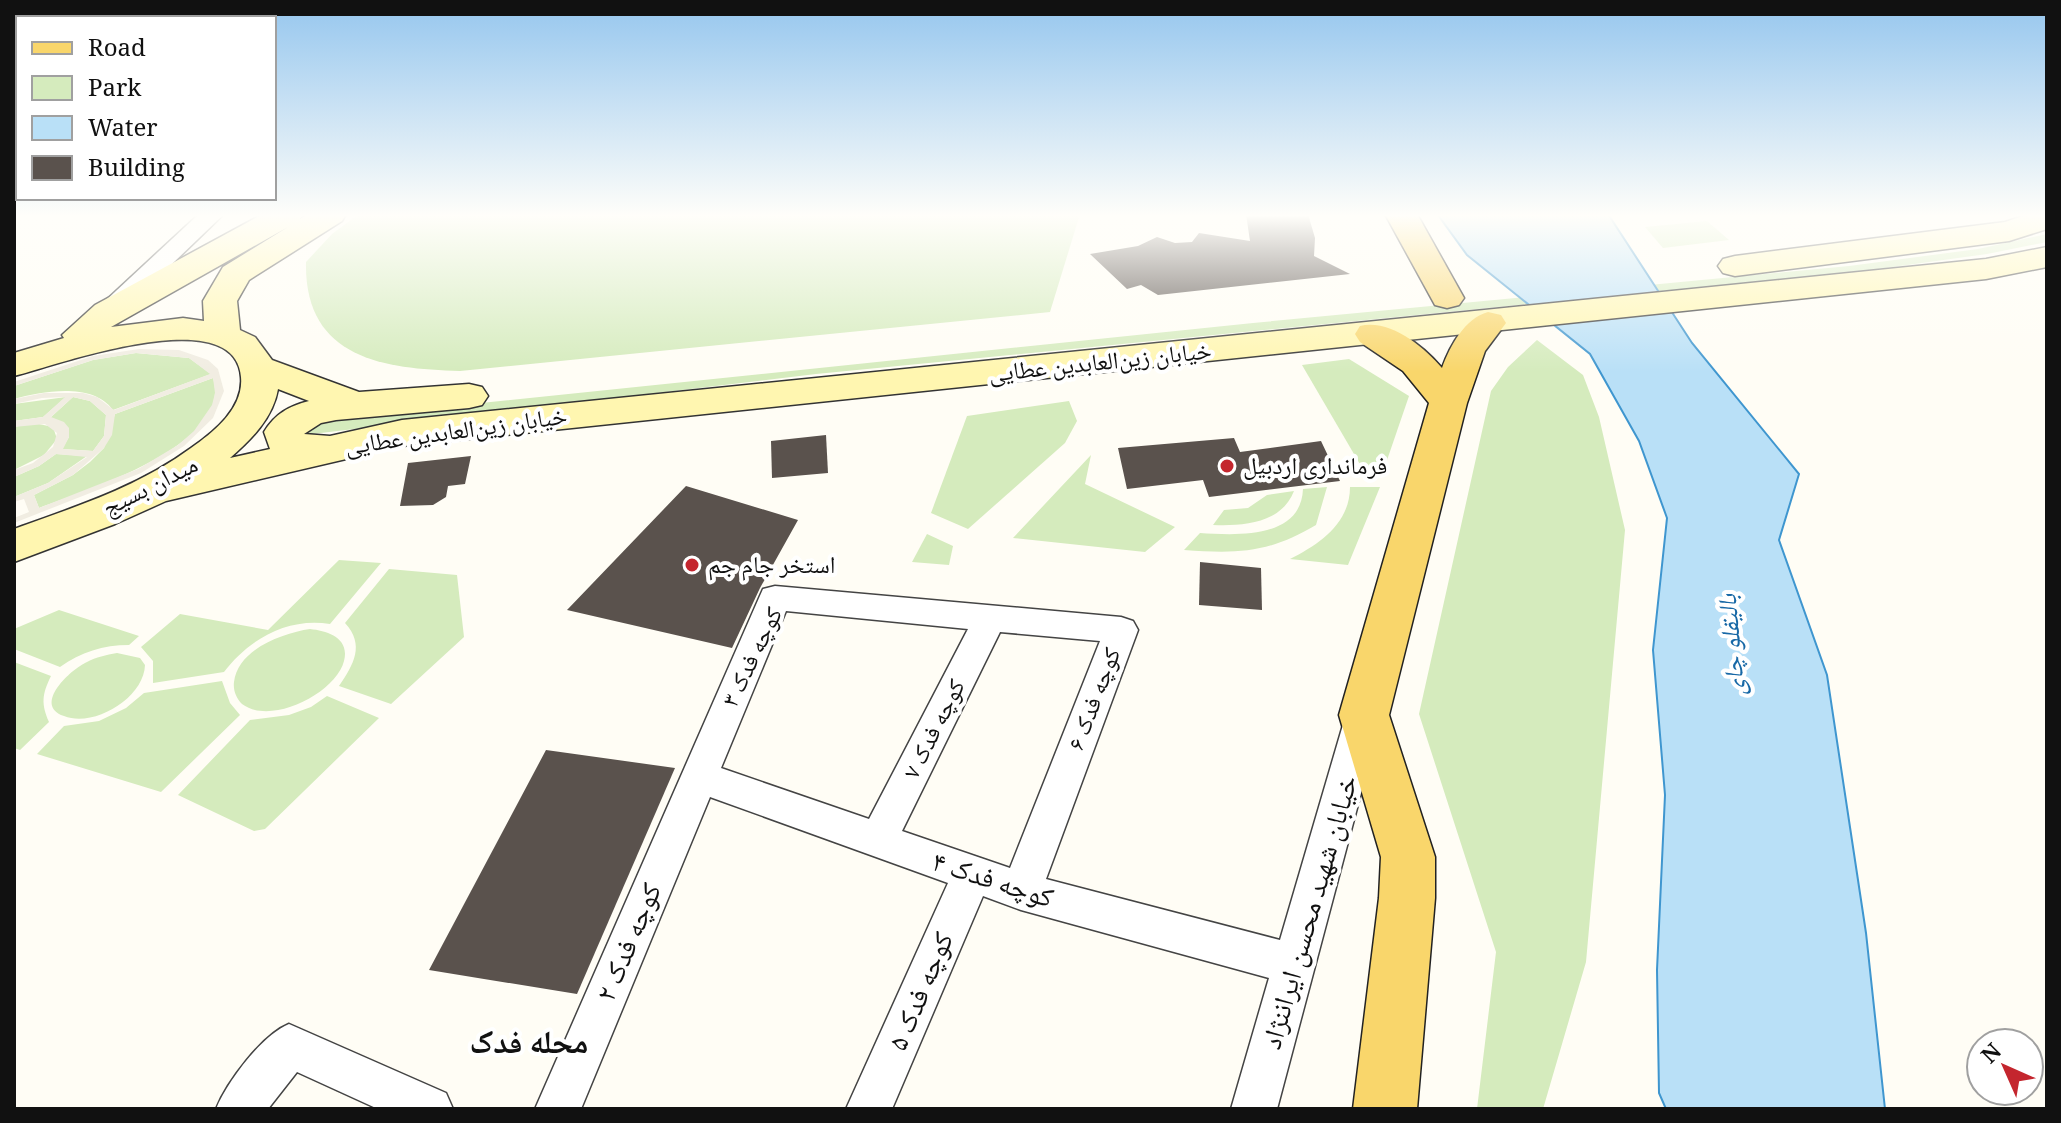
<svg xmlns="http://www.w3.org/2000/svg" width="2061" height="1123" viewBox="0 0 2061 1123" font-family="Georgia,'Noto Naskh Arabic',serif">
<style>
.green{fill:#d5ebbd}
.plaza{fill:#f1ede2;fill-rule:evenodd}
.water{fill:#b9e0f7;stroke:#3f96cf;stroke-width:2}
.building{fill:#5a524d}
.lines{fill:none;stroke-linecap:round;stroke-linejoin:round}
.street-casing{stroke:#444;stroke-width:3}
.secondary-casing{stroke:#333;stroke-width:3}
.primary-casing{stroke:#222;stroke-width:3}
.street{fill:#fff;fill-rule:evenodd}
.secondary{fill:#fff6b0;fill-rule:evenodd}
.primary{fill:#f9d66b;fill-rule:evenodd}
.poi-dot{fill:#c4262e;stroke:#fff;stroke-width:3}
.labels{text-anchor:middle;stroke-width:8;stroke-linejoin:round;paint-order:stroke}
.street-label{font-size:24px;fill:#111;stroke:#fff}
.poi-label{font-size:24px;fill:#111;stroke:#fff;text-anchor:start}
.water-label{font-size:26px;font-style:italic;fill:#1768a6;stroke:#fff}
.near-street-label{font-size:28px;fill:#111;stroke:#fff}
.near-neighbourhood-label{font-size:32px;font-weight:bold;fill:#111;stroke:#fff}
</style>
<rect width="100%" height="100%" fill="#fffdf5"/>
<!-- green -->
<g class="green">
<path d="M359 214H1080L1050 312 460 371C382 369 304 358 306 262L332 234Z"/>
<path d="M1707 221 1729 240 1663 248 1645 227Z"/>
<path d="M2047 234V242L1987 254 1856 272 816 374 304 435 299 427 308 421 1253 323 1849 266 1978 249Z"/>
<path d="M1537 340 1583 375 1599 417 1625 530 1586 962 1543 1109H1477L1496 952 1419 714 1491 391 1508 367Z"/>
<path d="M136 353 189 358 211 374 113 410C93 382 43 391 14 399V386L93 360Z"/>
<path d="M1349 359 1409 396 1385 466H1361L1302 365Z"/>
<path d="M213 378C235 445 83 491 39 508L34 495 73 475 90 462 104 448 115 414Z"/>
<path d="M66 397 43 417 14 421V404Z"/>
<path d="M73 397 90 401 106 415 104 436 93 451 62 449 69 437 50 418Z"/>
<path d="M1069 401 1077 421 1065 443 968 529 931 513 967 416Z"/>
<path d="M34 423 53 427 57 439 44 455 14 470V427Z"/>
<path d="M56 454 87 456 48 483 14 497V477L39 466Z"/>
<path d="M1091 455 1085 484 1175 527 1145 552 1013 538Z"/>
<path d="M1327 487 1316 525C1269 553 1238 554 1184 550L1200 533C1235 535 1301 540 1303 489Z"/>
<path d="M1350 487H1380L1348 565 1290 559C1320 544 1350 523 1350 487Z"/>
<path d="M1294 491C1281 524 1243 526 1213 525L1224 510 1248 508 1267 495Z"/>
<path d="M927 534 953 546 949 565 912 562Z"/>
<path d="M339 560 381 563 330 624C288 617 249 639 224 672L153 683V661L141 647 180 614 268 630Z"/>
<path d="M389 569 457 575 464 637 391 704 339 686C354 664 365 645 345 623Z"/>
<path d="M59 610 139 636 129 645C103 645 81 652 60 667L14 649V629Z"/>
<path d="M310 629C328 631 350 638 344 661 336 693 271 726 242 704 236 698 233 690 234 682 238 649 283 633 310 629Z"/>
<path d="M117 653 140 658 145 665C144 698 94 728 64 716 32 705 71 669 87 662 96 657 106 655 117 653Z"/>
<path d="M14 662 51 676C42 694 41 704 49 722L20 750 14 748Z"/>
<path d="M222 681 230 703 240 715 161 792 37 754 64 726 99 721 126 708 144 693Z"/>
<path d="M327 696 379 718 265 829 254 831 178 795 250 720 289 715 311 707Z"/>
</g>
<!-- plaza -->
<path class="plaza" d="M139 349 179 350 208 360 218 369 224 391 213 418 184 446 141 473 14 523V518L29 512 24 499 14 502V497L48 483 87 457 56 454 39 466 14 477V470L33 463 53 447 57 433 45 424 14 427V421L43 417 65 397 42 398 14 404V399L44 393H83L97 397 114 410 210 374 189 358 136 353 93 360 14 386V382L93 356ZM213 378 215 393 212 405 194 431 178 445 138 469 39 508 34 495 73 475 104 448 112 435 115 414ZM73 397 90 401 106 415 104 436 93 451 63 449 69 437V428L64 422 51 417Z"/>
<!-- water -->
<path class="water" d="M1608 214 1692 343 1799 474 1779 540 1827 675 1866 933 1885 1109H1666L1659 1093 1657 970 1665 795 1653 650 1667 518 1639 441 1590 354 1467 255 1438 215Z"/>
<!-- building -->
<g class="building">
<path d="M1246 214H1308L1315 238 1314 256 1350 274 1158 295 1141 285 1127 289 1090 254 1138 246 1157 237 1175 243 1192 242 1199 233 1250 241Z"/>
<path d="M826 435 828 473 772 478 771 441Z"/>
<path d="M1234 438 1240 452 1321 441 1340 481 1209 497 1203 480 1127 489 1118 448Z"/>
<path d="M471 456 465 484 448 486 446 497 433 505 400 506 408 463Z"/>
<path d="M686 486 798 520 760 588 732 648 567 610Z"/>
<path d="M1200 562 1261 568 1262 610 1199 605Z"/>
<path d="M546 750 675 768 577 994 429 970Z"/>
</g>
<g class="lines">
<defs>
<g id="street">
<path d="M199 214H224L121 313H103L99 308 103 303Z"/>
<path d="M775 586 1121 617 1133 621 1138 630 1046 879 1280 940 1345 718 1350 707 1363 703 1376 707 1381 718 1277 1109H1231L1269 978 1021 910 983 896 892 1109H846L948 883 710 797 581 1109H535L759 598 763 589ZM786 611 968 629 869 819 721 768ZM1000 632 1100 641 1010 868 902 831Z"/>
<path d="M289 1024 446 1093 453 1109H378L297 1072 268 1109H216C227 1082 262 1035 289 1024Z"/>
</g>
<g id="secondary">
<path d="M263 214H303L300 219 308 214H346L342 221 249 280 237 301 240 330 255 337 272 360 359 392 469 384 482 387 488 396 482 405 469 408 336 420 321 423 304 434 330 436 402 420 1986 259 2047 247V267L1986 279 402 446 166 501 115 524 14 562V529C75 507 138 487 191 448 214 432 244 408 241 377 235 299 55 366 14 376V353L64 338 62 335 95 305ZM288 227 223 267 203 301 204 321 183 318 111 327ZM278 389 309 401C289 406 275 414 264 432L270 449 230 458C251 440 273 418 278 389Z"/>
<path d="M2029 214H2047V229L2009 241 1735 276 1723 273 1718 266 1723 259 1735 256 2005 222Z"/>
</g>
<g id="primary">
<path d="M1385 214H1417L1464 298 1459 305 1447 308 1435 305Z"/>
<path d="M1488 312 1501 315 1506 323 1485 351 1467 403 1389 715 1435 857V898L1417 1109H1353L1379 898 1381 857 1339 715 1429 403 1403 371 1360 342 1355 334 1360 326C1390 319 1423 346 1442 368 1450 346 1465 318 1488 312Z"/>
</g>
</defs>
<!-- street casing -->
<use href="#street" class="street-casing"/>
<!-- secondary casing -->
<use href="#secondary" class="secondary-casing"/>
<!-- primary casing -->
<use href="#primary" class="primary-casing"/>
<!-- street -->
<use href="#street" class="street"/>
<!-- secondary -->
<use href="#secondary" class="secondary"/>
<!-- primary -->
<use href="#primary" class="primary"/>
</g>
<!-- sky -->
<linearGradient id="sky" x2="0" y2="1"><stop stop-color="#95c6ee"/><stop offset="0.58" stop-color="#fffefa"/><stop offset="1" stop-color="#fffefa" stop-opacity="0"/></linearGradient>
<rect width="2061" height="372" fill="url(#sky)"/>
<!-- markers -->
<g class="poi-dot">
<circle cx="1227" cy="466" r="8"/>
<circle cx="692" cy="565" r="8"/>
</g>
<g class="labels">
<!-- street labels -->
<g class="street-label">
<text transform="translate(1100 362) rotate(-6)" y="8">خیابان زین‌العابدین عطایی</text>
<text transform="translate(456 431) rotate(-8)" y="8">خیابان زین‌العابدین عطایی</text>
<text transform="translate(150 486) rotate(-27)" y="8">میدان بسیج</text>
<text transform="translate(752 657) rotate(-64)" y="8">کوچه فدک ۳</text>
<text transform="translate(1094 699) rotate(-69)" y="8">کوچه فدک ۶</text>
<text transform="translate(934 729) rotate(-63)" y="8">کوچه فدک ۷</text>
</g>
<!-- poi labels -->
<g class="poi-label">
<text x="1243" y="474">فرمانداری اردبیل</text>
<text x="708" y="573">استخر جام جم</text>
</g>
<!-- water labels -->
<g class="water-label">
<text transform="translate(1731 645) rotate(-95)" y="9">بالیقلو چای</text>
</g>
<!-- near-street labels -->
<g class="near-street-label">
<text transform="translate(993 879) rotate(18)" y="10">کوچه فدک ۴</text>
<text transform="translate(1309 912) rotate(-74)" y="10">خیابان شهید محسن ایراننژاد</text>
<text transform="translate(628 942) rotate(-67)" y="10">کوچه فدک ۲</text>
<text transform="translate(920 991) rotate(-67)" y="10">کوچه فدک ۵</text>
</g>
<!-- near-neighbourhood labels -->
<g class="near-neighbourhood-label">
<text x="529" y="1053">محله فدک</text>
</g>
</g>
<!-- border -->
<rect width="2061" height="1123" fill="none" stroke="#111111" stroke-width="32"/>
<!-- legend -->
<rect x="16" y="16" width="260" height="184" fill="#ffffff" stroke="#a0a0a0" stroke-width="2"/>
<rect x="32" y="42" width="40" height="12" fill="#f9d66b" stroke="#a0a0a0" stroke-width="2"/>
<text x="88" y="56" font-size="24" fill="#111111">Road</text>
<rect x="32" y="76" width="40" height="24" fill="#d5ebbd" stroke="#a0a0a0" stroke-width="2"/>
<text x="88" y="96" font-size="24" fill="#111111">Park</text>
<rect x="32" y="116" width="40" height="24" fill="#b9e0f7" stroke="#a0a0a0" stroke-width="2"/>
<text x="88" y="136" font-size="24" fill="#111111">Water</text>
<rect x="32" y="156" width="40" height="24" fill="#5a524d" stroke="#a0a0a0" stroke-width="2"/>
<text x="88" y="176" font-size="24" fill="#111111">Building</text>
<!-- north arrow -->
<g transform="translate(2005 1067) rotate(315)"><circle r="38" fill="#ffffff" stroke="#a0a0a0" stroke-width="2"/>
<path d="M0-6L14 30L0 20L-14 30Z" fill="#c4262e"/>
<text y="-12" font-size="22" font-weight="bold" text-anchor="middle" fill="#111111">N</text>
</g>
</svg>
